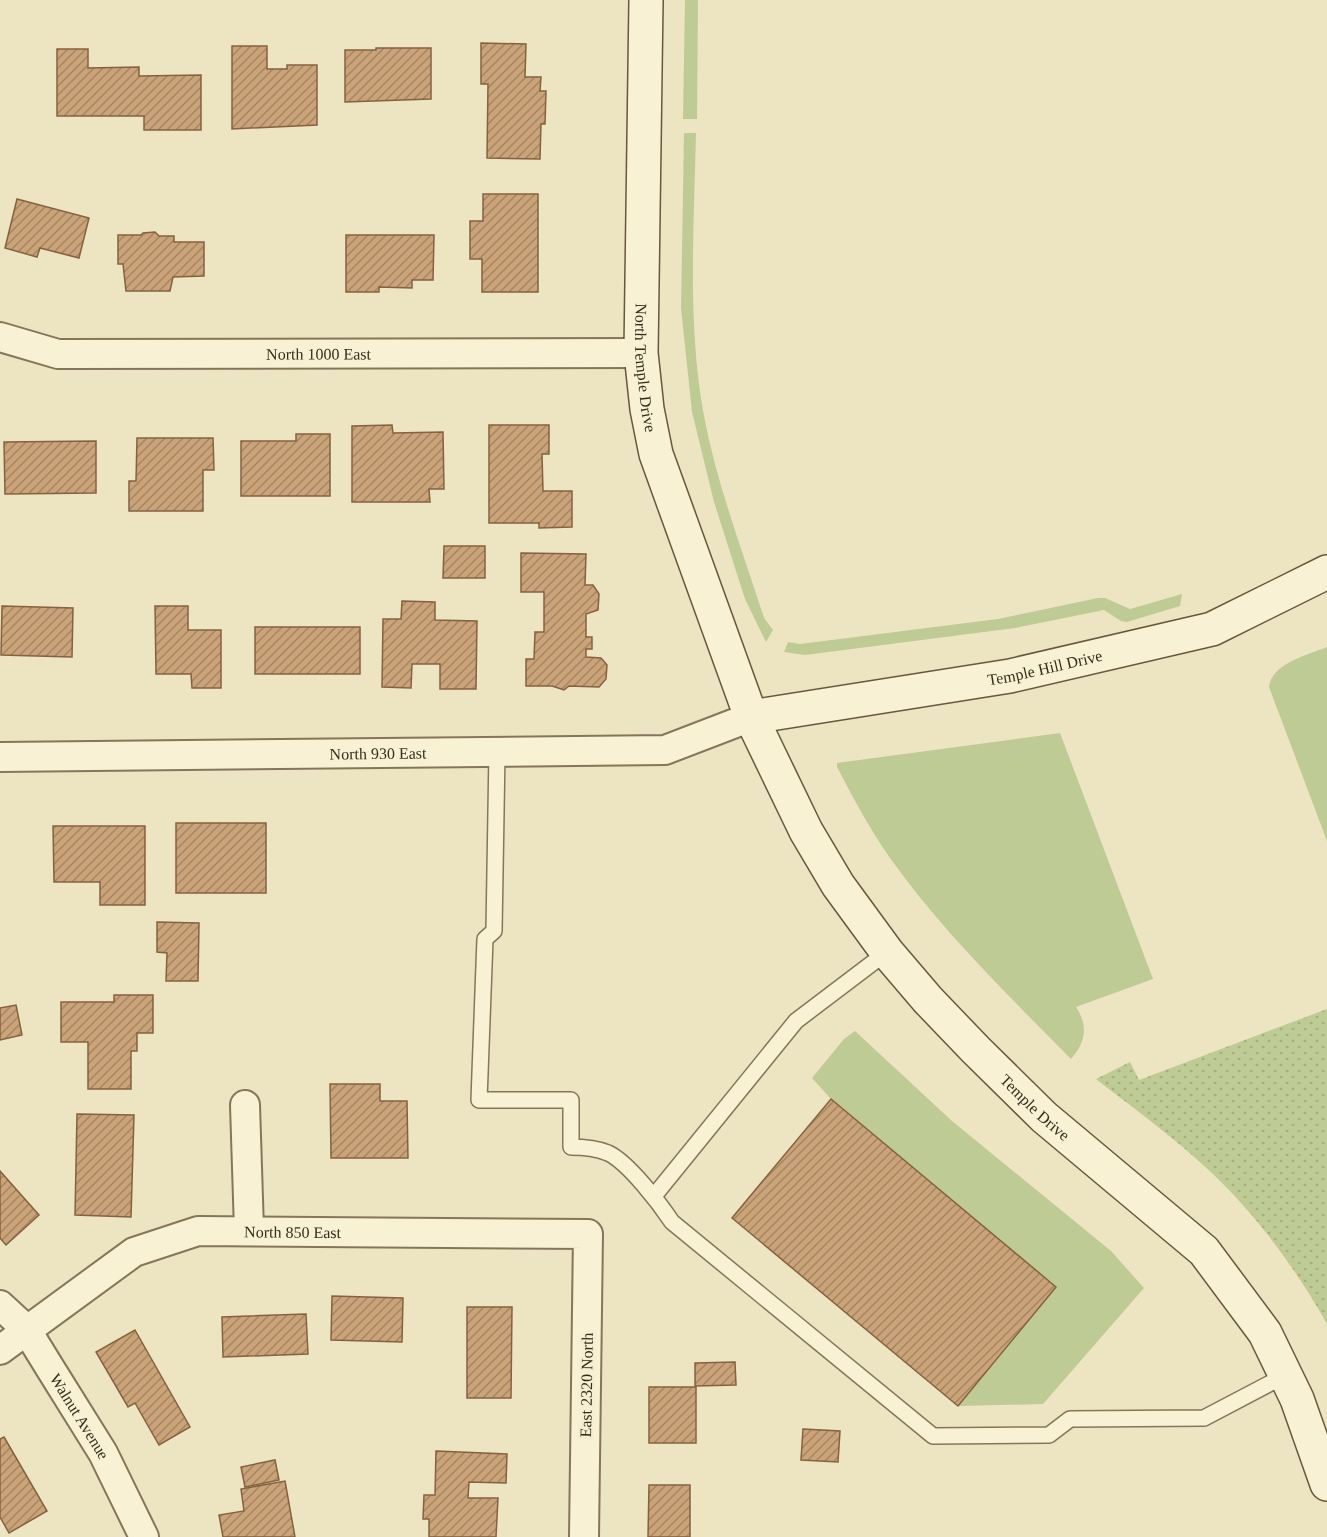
<svg xmlns="http://www.w3.org/2000/svg" width="1327" height="1537" viewBox="0 0 1327 1537" font-family="'Times New Roman',serif">
<style>
.grass{fill:#bfcb95}
.park{fill:url(#park-dots)}
.building{fill:url(#building-hatch);stroke:#85623f;stroke-width:1.5}
.lines{fill:none;stroke-linecap:round;stroke-linejoin:round}
.lane-casing{stroke:#867659;stroke-width:18}
.street-casing{stroke:#867659;stroke-width:32}
.secondary-casing{stroke:#68573c;stroke-width:36}
.lane{stroke:#f8f1d4;stroke-width:15}
.street{stroke:#f8f1d4;stroke-width:28}
.secondary{stroke:#f8f1d4;stroke-width:33}
.labels{text-anchor:middle;stroke-width:6;stroke-linejoin:round;paint-order:stroke}
.street-label{font-size:16px;fill:#362c1d;stroke:#f5eed1}
</style>
<defs>
<pattern id="park-dots" width="8" height="8" patternUnits="userSpaceOnUse" patternTransform="scale(1.5)"><rect width="8" height="8" fill="#bfcb95"/><path d="M2 2h.1M6 6h.1" fill="none" stroke="#a5ae80" stroke-width="1.8" stroke-linecap="round"/></pattern>
<pattern id="building-hatch" width="6" height="6" patternUnits="userSpaceOnUse" patternTransform="scale(1.5)"><rect width="6" height="6" fill="#caa378"/><path d="M-1 1l2-2M0 6l6-6M5 7l2-2" fill="none" stroke="#a58562"/></pattern>
</defs>
<rect width="100%" height="100%" fill="#ede4c1"/>
<!-- grass -->
<g class="grass">
<path d="M685 0H698L697 119H683Z"/>
<path d="M684 133H696C694 227 687 324 704 416 717 485 743 552 764 618L773 630 766 642 745 599 714 502 692 412 681 308Z"/>
<path d="M1182 594 1180 606 1127 622 1121 621 1104 610 1015 628 805 655 784 652 788 642 800 644 998 619 1098 598H1105L1130 609Z"/>
<path d="M1327 647V841L1269 687C1272 663 1308 655 1327 647Z"/>
<path d="M1060 733 1153 979 1076 1007C1089 1027 1085 1043 1071 1059 1008 995 942 931 890 858 870 829 853 798 837 767V763Z"/>
<path d="M855 1031 952 1121 1111 1251 1144 1288 1043 1404 958 1406 1056 1287 831 1099 812 1078 844 1039Z"/>
</g>
<!-- park -->
<path class="park" d="M1327 1009V1324C1300 1276 1268 1231 1230 1191 1190 1149 1141 1114 1096 1079L1130 1062 1139 1080Z"/>
<!-- building -->
<g class="building">
<path d="M481 43 526 44 525 77H541L540 91H546L545 124H541L540 159 487 158 488 84H481Z"/>
<path d="M232 46H267V69H287V65H317V125L232 129Z"/>
<path d="M376 48H431V99L345 102V50H376Z"/>
<path d="M57 49H88V68L139 67V76L201 75V130H144V116H57Z"/>
<path d="M483 194H538V292H482V259H470V221H483Z"/>
<path d="M17 199 89 218 79 258 40 248 37 257 5 248Z"/>
<path d="M155 232 159 236H174V242H204V276L173 277 170 291H126L123 264H118V235H141L143 233Z"/>
<path d="M346 235H434L433 280H412V288L379 287V292H346Z"/>
<path d="M392 425 393 433 443 432 444 489H429L430 502H352V426Z"/>
<path d="M489 425H549V454H542L543 491H572V527L539 528V523H489Z"/>
<path d="M296 434H330V496H241V441H296Z"/>
<path d="M137 438H213L214 470H203V511H129V481H136Z"/>
<path d="M96 441V493L5 494 4 442Z"/>
<path d="M444 546H485V578H443Z"/>
<path d="M521 553 586 554 585 585H593L599 594 598 610 586 614V637H592V649H586V657L601 658 607 665 606 679 599 687 569 686 564 690 552 686H526V659H534L535 632H544V592H521Z"/>
<path d="M402 601 435 602V620L477 621 476 689H440V664H412L411 688 382 687 383 619H401Z"/>
<path d="M2 606 73 608 72 657 1 655Z"/>
<path d="M155 606H188V630H221V688H192L191 674H156Z"/>
<rect x="255" y="627" width="105" height="47"/>
<rect x="176" y="823" width="90" height="70"/>
<path d="M53 826H145V905H100V882H54Z"/>
<path d="M157 922 199 923 198 981H166L167 953 157 952Z"/>
<path d="M114 995H153V1033H137V1051H131V1089H88V1042H61V1002H114Z"/>
<path d="M16 1005 22 1035 0 1040V1008Z"/>
<path d="M330 1084H380V1101H407L408 1158H331Z"/>
<path d="M831 1099 1056 1287 958 1406 732 1218Z"/>
<path d="M77 1114 134 1115 131 1217 75 1215Z"/>
<path d="M0 1171 39 1215 6 1245 0 1238Z"/>
<path d="M332 1296 403 1298 402 1342 331 1340Z"/>
<path d="M467 1307H512L511 1398H467Z"/>
<path d="M306 1314 308 1354 223 1357 222 1317Z"/>
<path d="M135 1330 190 1427 159 1445 135 1403 128 1407 96 1352Z"/>
<path d="M735 1362 736 1385 695 1386V1363Z"/>
<rect x="649" y="1387" width="47" height="56"/>
<path d="M803 1429 840 1431 838 1462 801 1460Z"/>
<path d="M4 1437 47 1511 9 1533 0 1517V1439Z"/>
<path d="M436 1451 507 1454 506 1483 469 1482 468 1498H498L496 1537H429V1519H423L424 1495H435Z"/>
<path d="M275 1460 279 1480 245 1487 241 1467Z"/>
<path d="M285 1481 295 1537H223L219 1515 244 1511 241 1489Z"/>
<path d="M649 1485H690V1537H648Z"/>
</g>
<g class="lines">
<defs>
<g id="lane">
<path d="M497 752 494 931 485 939 479 1100H571V1147C584 1147 596 1148 608 1153 628 1162 660 1204 672 1222L933 1436 1049 1435 1070 1419 1204 1418 1286 1375"/>
<path d="M654 1196 796 1021 887 952"/>
</g>
<g id="street">
<path id="s1" d="M0 337 58 354 641 353"/>
<path id="s2" d="M0 757 665 750 751 717"/>
<path d="M245 1105 249 1230"/>
<path id="s3" d="M0 1305 26 1329 50 1368 103 1453 144 1537"/>
<path id="s4" d="M0 1350 134 1252 198 1231 588 1234 584 1537"/>
</g>
<g id="secondary">
<path id="s5" d="M646 0 641 353 647 409 656 454 751 717 806 831 838 885 887 952 928 1000 976 1050 1044 1117 1204 1251 1265 1333 1297 1399 1327 1484"/>
<path id="s6" d="M751 717 1010 676 1212 629 1327 572"/>
</g>
</defs>
<!-- lane casing -->
<use href="#lane" class="lane-casing"/>
<!-- street casing -->
<use href="#street" class="street-casing"/>
<!-- secondary casing -->
<use href="#secondary" class="secondary-casing"/>
<!-- lane -->
<use href="#lane" class="lane"/>
<!-- street -->
<use href="#street" class="street"/>
<!-- secondary -->
<use href="#secondary" class="secondary"/>
</g>
<g class="labels">
<!-- street labels -->
<g class="street-label">
<text dy="6" stroke="none"><textPath href="#s1" startOffset="321">North 1000 East</textPath></text>
<text dy="6" stroke="none"><textPath href="#s5" startOffset="368">North Temple Drive</textPath></text>
<text dy="6" stroke="none"><textPath href="#s6" startOffset="298">Temple Hill Drive</textPath></text>
<text dy="6" stroke="none"><textPath href="#s2" startOffset="378">North 930 East</textPath></text>
<text dy="6" stroke="none"><textPath href="#s5" startOffset="1222">Temple Drive</textPath></text>
<text dy="6" stroke="none"><textPath href="#s4" startOffset="328">North 850 East</textPath></text>
<text transform="translate(586 1385) rotate(-89)" y="6">East 2320 North</text>
<text dy="6" stroke="none"><textPath href="#s3" startOffset="138">Walnut Avenue</textPath></text>
</g>
</g>
</svg>
